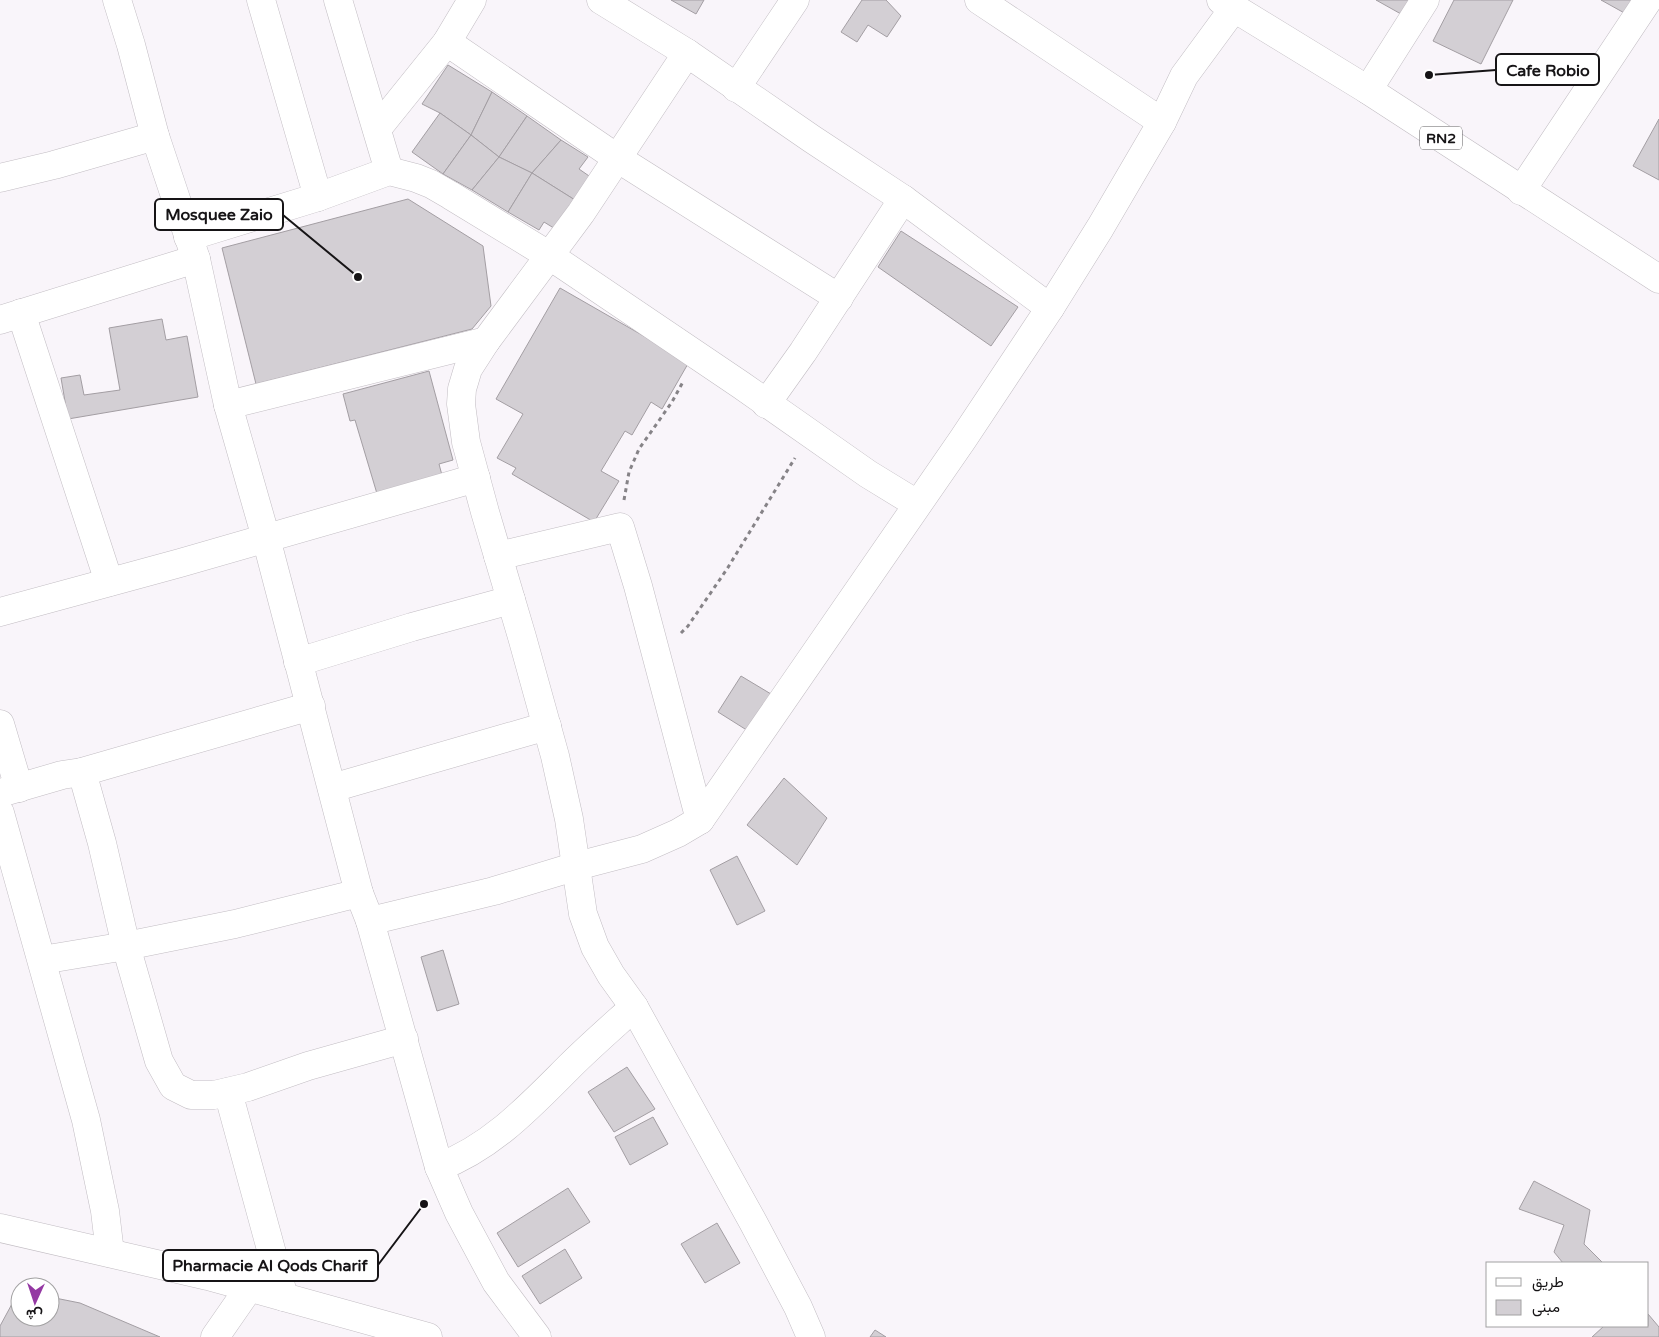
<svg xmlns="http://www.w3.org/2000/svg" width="1659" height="1337" viewBox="0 0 1659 1337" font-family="'Varela Round',Vazirmatn,sans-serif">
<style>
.building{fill:#d3cfd4;stroke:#a39ea3}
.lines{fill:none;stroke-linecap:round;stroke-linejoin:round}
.minor-casing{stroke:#c2bdc3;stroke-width:29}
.tertiary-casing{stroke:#c2bdc3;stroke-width:29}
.trunk-casing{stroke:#c2bdc3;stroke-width:29}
.path{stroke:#868387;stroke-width:3;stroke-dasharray:4 4;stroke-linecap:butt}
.minor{stroke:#fff;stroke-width:28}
.tertiary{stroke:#fff;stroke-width:28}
.trunk{stroke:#fff;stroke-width:28}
.labels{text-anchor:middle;stroke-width:4;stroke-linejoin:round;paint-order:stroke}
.shield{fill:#fff;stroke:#5c5a5c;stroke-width:1}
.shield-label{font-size:14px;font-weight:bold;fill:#161416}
.leader{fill:none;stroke:#161416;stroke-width:2}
.callout-dot{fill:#161416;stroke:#fff;stroke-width:2}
.callout{fill:#fff;stroke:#161416;stroke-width:2}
.callout-label{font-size:16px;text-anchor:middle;font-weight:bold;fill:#161416}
</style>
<rect width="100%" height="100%" fill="#f9f5fa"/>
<!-- building -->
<g class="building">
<path d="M671 0H704L696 14Z"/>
<path d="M862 0H886L901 16 887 37 868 25 857 42 841 32Z"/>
<path d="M1376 0H1409L1401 14Z"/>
<path d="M1454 0H1513L1481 64 1433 41Z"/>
<path d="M1601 0H1636L1628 15Z"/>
<path d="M448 65 492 92 471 135 440 113 422 104Z"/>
<path d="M492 92 527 116 499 157 471 135Z"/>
<path d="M440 113 471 135 443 174 412 152Z"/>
<path d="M527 116 561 140 532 173 499 157Z"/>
<path d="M1659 119V180L1633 166Z"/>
<path d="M471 135 499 157 472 190 443 174Z"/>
<path d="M561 140 588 157 579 169 592 178 575 200 532 173Z"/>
<path d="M499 157 532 173 508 212 472 190Z"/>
<path d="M532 173 575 200 557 230 544 222 539 230 508 212Z"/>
<path d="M408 199 483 246 491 306 472 329 256 384 222 248Z"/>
<path d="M901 231 1018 307 991 346 878 267Z"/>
<path d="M560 288 689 362 662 409 651 402 632 435 625 431 601 471 619 481 594 522 512 474 516 468 497 458 523 414 496 399Z"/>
<path d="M162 319 166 340 187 336 198 397 68 419 61 378 80 375 84 395 120 390 109 328Z"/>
<path d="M429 371 453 460 439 464 443 479 378 497 355 420 350 421 343 394Z"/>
<path d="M741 676 776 697 753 734 718 712Z"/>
<path d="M784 778 827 818 797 865 747 825Z"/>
<path d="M737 856 765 911 737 925 710 870Z"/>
<path d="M443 950 459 1004 437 1011 421 957Z"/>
<path d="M627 1067 655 1109 614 1132 588 1092Z"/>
<path d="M653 1117 668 1144 630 1165 615 1137Z"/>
<path d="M1534 1181 1590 1210 1584 1244 1603 1263H1563L1554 1252 1564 1225 1519 1209Z"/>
<path d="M568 1188 590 1222 518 1267 497 1233Z"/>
<path d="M717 1223 740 1263 705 1283 681 1244Z"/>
<path d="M565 1249 582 1278 540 1304 522 1276Z"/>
<path d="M19 1291 20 1317H50V1297L80 1303 160 1337H0V1326Z"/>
<path d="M1648 1314 1659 1327V1337H1592L1604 1326H1648Z"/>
<path d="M875 1330 886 1337H870Z"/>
</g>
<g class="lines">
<defs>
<g id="minor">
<path d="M117 0 131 45 155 136 196 259 228 405 266 538 359 893 370 921 439 1167 459 1213 496 1282 537 1337"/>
<path d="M261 0 318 197"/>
<path d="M338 0 389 171"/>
<path d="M601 0 687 53 812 139 903 199 1050 308"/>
<path d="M979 0 1162 122"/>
<path d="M447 42 617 158 839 298"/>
<path d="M687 53 581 213 486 341 468 369 462 389 461 404 466 442 485 512 522 637 555 756 569 819 583 914 595 947 611 975 634 1007 753 1222 798 1307 811 1337"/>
<path d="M736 88 795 0"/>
<path d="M1368 90 1425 0"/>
<path d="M377 129 447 42 472 0"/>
<path d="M0 178 54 165 155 136"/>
<path d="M1521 191 1648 0"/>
<path d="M188 237 318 197 389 171 416 178 431 184 450 195 550 256 741 385 868 474 917 504"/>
<path d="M21 313 109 582"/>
<path d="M0 320 196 259"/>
<path d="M766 404 803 352 903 199"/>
<path d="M228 405 486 341"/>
<path d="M498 556 620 527 638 586 700 820"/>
<path d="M0 612 180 563 476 478"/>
<path d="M298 662 412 627 511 600"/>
<path d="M0 724 19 788"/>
<path d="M82 772 102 843 126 946 159 1061 173 1086 191 1095H214L248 1087 308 1066 404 1039"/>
<path d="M332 788 547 726"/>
<path d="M0 793 62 775 82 772 311 706"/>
<path d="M0 813 86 1120 105 1211 110 1253"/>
<path d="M370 921 494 891 577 866 642 849 678 833 700 820 963 439 1050 308 1100 228 1162 122 1184 76 1234 8"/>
<path d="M42 960 126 946 235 924 359 893"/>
<path d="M228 1092 284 1297"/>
<path d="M439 1167C492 1147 530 1106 569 1067 590 1046 612 1027 634 1007"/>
<path d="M215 1337 249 1288"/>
</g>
<path id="tertiary" d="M0 1228 208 1276 428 1337"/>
<path id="trunk" d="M1221 0 1368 90 1659 279"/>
</defs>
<!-- minor casing -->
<use href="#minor" class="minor-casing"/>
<!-- tertiary casing -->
<use href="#tertiary" class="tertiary-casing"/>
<!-- trunk casing -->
<use href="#trunk" class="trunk-casing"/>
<!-- path -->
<g class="path">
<path d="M624 500 629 472 639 449 672 402 684 380"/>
<path d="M681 633 688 626 727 569 795 458"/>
</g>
<!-- minor -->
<use href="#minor" class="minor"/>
<!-- tertiary -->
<use href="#tertiary" class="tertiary"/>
<!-- trunk -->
<use href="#trunk" class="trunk"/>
</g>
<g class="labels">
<!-- shield labels -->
<rect class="shield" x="1420" y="126.5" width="42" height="23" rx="4"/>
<g class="shield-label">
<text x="1441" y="143">RN2</text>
</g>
</g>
<!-- callouts -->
<path class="leader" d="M1429 75L1496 70M358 277L283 215M424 1204L378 1265"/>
<g class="callout-dot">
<circle cx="1429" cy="75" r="5"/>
<circle cx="358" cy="277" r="5"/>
<circle cx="424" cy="1204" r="5"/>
</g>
<g class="callout">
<rect x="1496" y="54" width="103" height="31" rx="5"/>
<rect x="155" y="199" width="128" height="31" rx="5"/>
<rect x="163" y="1250" width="215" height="31" rx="5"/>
</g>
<g class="callout-label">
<text x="1548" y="76">Cafe Robio</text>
<text x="219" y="220">Mosquee Zaio</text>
<text x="270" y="1271">Pharmacie Al Qods Charif</text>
</g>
<!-- legend -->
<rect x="1486" y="1262" width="162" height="65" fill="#ffffff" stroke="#a2a1a2"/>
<rect x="1496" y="1278" width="25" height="8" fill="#ffffff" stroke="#a2a1a2"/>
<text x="1532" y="1287" font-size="15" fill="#161416">طريق</text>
<rect x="1496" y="1300" width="25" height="15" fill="#d3cfd4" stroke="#a2a1a2"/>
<text x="1532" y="1312" font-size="15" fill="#161416">مبنى</text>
<!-- north arrow -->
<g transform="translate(35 1302) rotate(183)"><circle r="24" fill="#ffffff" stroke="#a2a1a2"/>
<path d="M0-4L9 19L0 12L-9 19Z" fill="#9438a3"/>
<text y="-8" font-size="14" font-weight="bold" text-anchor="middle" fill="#161416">ش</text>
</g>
</svg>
